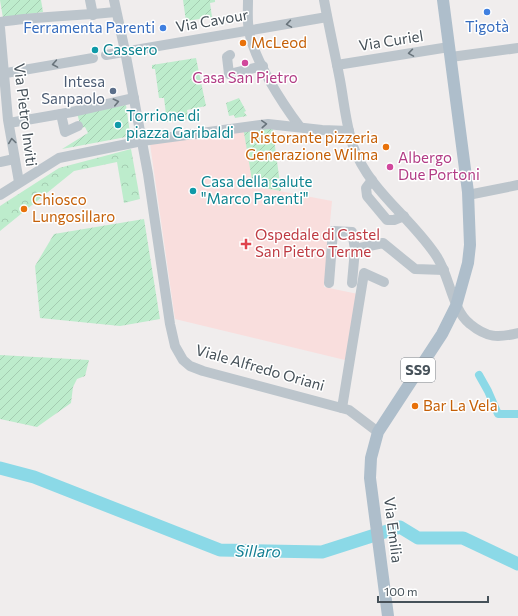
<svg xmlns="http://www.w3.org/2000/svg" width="518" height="616" viewBox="0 0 518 616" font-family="Commissioner,sans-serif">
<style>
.medical{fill:#f9dedd}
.forest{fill:url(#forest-crowns)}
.garden{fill:url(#garden-furrows)}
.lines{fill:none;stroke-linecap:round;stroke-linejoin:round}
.canal{stroke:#8bd9e7;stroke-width:8}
.river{stroke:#8bd9e7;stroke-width:13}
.minor{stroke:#bcc5cc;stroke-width:10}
.major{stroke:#aebecb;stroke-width:12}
.oneway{stroke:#69747c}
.shop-dot{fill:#3f7fe0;stroke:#fff;stroke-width:1.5}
.food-dot{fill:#e8710a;stroke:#fff;stroke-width:1.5}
.culture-dot{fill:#0f9aa8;stroke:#fff;stroke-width:1.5}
.hotel-dot{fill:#d1479c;stroke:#fff;stroke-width:1.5}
.service-dot{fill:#5c6f8a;stroke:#fff;stroke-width:1.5}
.health-dot{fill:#e0444e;stroke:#fff;stroke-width:1.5}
.labels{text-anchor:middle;stroke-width:3;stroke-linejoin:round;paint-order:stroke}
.shield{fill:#fff;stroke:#7e858b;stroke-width:1}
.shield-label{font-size:14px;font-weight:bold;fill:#465159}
.street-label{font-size:15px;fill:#465159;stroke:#fff}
.shop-label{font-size:15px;fill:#366cbe;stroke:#fff}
.food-label{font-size:15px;fill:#c56008;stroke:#fff;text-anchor:start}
.culture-label{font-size:15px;fill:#0d838f;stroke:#fff;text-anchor:start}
.hotel-label{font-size:15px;fill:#b23c85;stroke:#fff}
.service-label{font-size:15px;fill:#4e5e75;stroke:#fff;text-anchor:end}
.health-label{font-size:15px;fill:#be3a42;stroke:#fff;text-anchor:start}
.water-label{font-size:16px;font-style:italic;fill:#137e92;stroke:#fff}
</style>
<defs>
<pattern id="forest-crowns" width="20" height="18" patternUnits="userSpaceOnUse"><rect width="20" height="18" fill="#bdeccc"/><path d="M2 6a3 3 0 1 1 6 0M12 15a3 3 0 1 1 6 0" fill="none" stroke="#a4ccb1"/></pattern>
<pattern id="garden-furrows" width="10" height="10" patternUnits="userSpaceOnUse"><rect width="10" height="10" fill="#bdeccc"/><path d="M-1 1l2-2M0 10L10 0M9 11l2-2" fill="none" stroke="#a4ccb1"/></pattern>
</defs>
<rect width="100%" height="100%" fill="#f0eded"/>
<!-- medical -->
<path class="medical" d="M244 129 253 186 332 201 324 287 358 294 345 360 175 319 150 144Z"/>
<!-- forest -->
<path class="forest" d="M131 149 140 199 124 203 117 162 74 171 0 231V206L59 168Z"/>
<!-- garden -->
<g class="garden">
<path d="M0 0H41L43 12 3 18Z"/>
<path d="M183 0H215V2L210 3 212 17 186 21Z"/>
<path d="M196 58 206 106 187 110 188 119 167 122 164 98H159L155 69H152V65Z"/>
<path d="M239 98 246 111 244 112 247 116 235 118 234 115 229 116 226 103Z"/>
<path d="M126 105 130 133 126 137 62 149 88 133 85 127 81 128 77 113Z"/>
<path d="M272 124 281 191 253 186 243 127Z"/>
<path d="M144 219 160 319 120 326 40 318 35 266 54 234Z"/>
<path d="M0 355 89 360 85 376 77 379 73 387 71 403 37 427 0 419Z"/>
</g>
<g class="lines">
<!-- canal -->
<path class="canal" d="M479 375 488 391 498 414H518"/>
<!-- river -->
<path class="river" d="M0 468 34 477 220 550 322 552 400 527 418 538H463L518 564"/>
<!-- minor -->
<g class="minor">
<path d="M90 0 93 15"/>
<path d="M114 0 125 51 148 174 170 324 175 346 183 360 190 366 203 371 349 410 378 432"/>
<path d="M248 0C248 10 247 21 249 31 254 60 282 103 300 127"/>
<path d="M324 0C329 27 335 54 340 80 344 102 346 125 353 146 369 191 412 218 437 257 450 277 452 310 470 324 487 338 498 338 518 333"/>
<path d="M0 22C39 16 77 16 116 12"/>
<path d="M0 28 8 120 19 182"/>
<path d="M106 55 327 17"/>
<path d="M230 55 227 57 229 74 263 66"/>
<path d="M451 57 518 48"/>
<path d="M337 65 449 47"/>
<path d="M0 74 93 58"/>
<path d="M61 114 65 132 78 126"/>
<path d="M9 123 72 112 134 98"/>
<path d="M0 162 14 159"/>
<path d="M372 180 366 188 367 196 387 220H394L404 216"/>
<path d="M0 195 59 158 142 141 268 124 322 130 349 131"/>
<path d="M468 195 518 185"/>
<path d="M329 283 333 231 352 232 355 249 383 243 415 269 444 270"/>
<path d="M352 283 355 249"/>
<path d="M342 408 364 273 384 282"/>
</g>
<!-- major -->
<path class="major" d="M388 616 370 478 371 458 378 432 442 334 456 306 468 263 470 245 468 192 443 0"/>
</g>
<!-- one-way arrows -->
<defs><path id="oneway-chevron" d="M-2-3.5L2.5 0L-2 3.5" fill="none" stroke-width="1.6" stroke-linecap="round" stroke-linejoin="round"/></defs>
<g class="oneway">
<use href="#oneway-chevron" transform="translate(289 24) rotate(171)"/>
<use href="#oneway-chevron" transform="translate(411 53) rotate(171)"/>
<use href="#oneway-chevron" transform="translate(55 64) rotate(170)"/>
<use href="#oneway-chevron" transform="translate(116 102) rotate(-13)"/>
<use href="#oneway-chevron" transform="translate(264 124) rotate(-4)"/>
<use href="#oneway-chevron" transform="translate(12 141) rotate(-98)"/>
</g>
<!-- markers -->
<g class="shop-dot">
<circle cx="487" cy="12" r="4"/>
<circle cx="163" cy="28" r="4"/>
</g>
<g class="food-dot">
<circle cx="243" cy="43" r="4"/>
<circle cx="386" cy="147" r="4"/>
<circle cx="24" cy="209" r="4"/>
<circle cx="415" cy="406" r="4"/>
</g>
<g class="culture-dot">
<circle cx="95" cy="50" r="4"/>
<circle cx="118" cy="125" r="4"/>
<circle cx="193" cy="191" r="4"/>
</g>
<g class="hotel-dot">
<circle cx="245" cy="63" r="4"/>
<circle cx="390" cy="167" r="4"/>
</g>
<circle class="service-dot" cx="113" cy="91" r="4"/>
<path class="health-dot" d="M244 238h4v4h4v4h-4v4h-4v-4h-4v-4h4z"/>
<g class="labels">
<!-- shield labels -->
<rect class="shield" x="401" y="358" width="34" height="24" rx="3"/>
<g class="shield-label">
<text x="418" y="375">SS9</text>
</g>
<!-- street labels -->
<g class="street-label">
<text transform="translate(212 21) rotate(-10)" y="5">Via Cavour</text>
<text transform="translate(391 41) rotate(-9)" y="5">Via Curiel</text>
<text transform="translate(25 115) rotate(83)" y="5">Via Pietro Inviti</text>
<text transform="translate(260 368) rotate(16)" y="5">Viale Alfredo Oriani</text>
<text transform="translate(393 530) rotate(83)" y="5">Via Emilia</text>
</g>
<!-- shop labels -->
<g class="shop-label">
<text x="487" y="32">Tigotà</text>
<text x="155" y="33" text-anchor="end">Ferramenta Parenti</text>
</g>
<!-- food labels -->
<g class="food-label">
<text x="251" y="48">McLeod</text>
<text x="378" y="143" text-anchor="end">Ristorante pizzeria<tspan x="378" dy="17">Generazione Wilma</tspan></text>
<text x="32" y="205">Chiosco<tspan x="32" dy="17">Lungosillaro</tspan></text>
<text x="423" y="411">Bar La Vela</text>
</g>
<!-- culture labels -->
<g class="culture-label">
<text x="103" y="55">Cassero</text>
<text x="126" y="121">Torrione di<tspan x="126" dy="17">piazza Garibaldi</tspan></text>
<text x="201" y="187">Casa della salute<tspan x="201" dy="17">"Marco Parenti"</tspan></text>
</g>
<!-- hotel labels -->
<g class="hotel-label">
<text x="245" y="83">Casa San Pietro</text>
<text x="398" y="163" text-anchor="start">Albergo<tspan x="398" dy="17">Due Portoni</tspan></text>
</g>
<!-- service labels -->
<g class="service-label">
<text x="105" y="87">Intesa<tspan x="105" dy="17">Sanpaolo</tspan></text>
</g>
<!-- health labels -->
<g class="health-label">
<text x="255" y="240">Ospedale di Castel<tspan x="255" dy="17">San Pietro Terme</tspan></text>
</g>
<!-- water labels -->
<g class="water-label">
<text transform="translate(258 551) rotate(1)" y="6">Sillaro</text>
</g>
</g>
<!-- scale -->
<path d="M378 596v6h110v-6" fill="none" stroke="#465159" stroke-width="2"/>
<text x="384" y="596" font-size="12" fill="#465159" stroke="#ffffff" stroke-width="3" paint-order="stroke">100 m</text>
</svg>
